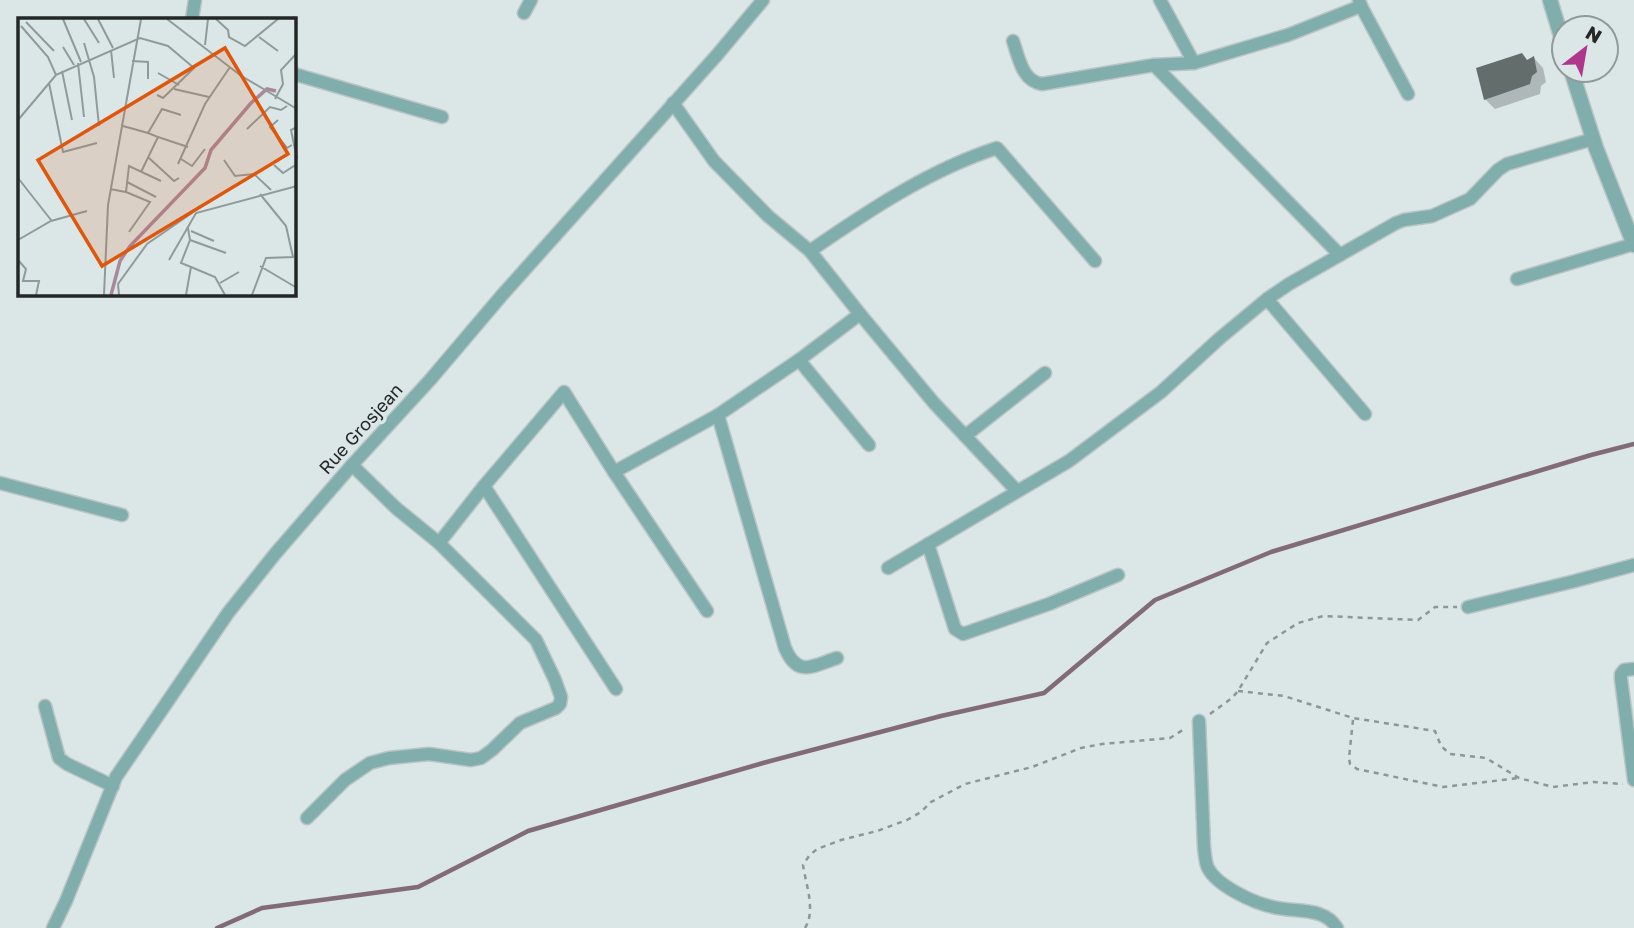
<svg xmlns="http://www.w3.org/2000/svg" width="1634" height="928" viewBox="0 0 1634 928" font-family="'Golos Text',sans-serif">
<style>
.shadow{fill:#0003}
.lines{fill:none;stroke-linecap:round;stroke-linejoin:round}
.stream{stroke:#826b79;stroke-width:4.5}
.building{fill:#636d6c}
.minor-casing{stroke:#bac4c4;stroke-width:15}
.tertiary-casing{stroke:#bac4c4;stroke-width:17}
.path{stroke:#8d9695;stroke-width:2.5;stroke-dasharray:5 5;stroke-linecap:butt}
.minor{stroke:#80aeac;stroke-width:12}
.tertiary{stroke:#80aeac;stroke-width:14}
.labels{text-anchor:middle;stroke-width:7;stroke-linejoin:round;paint-order:stroke}
.street-label{font-size:18px;fill:#232827;stroke:#dbe6e6}
.inset-river{fill:none;stroke:#aa889c;stroke-width:3.5}
.inset-road{fill:none;stroke:#919a9a;stroke-width:2}
.view{fill:#de570d;fill-opacity:0.15;stroke:#de570d;stroke-width:3.5}
.inset-edge{fill:none;stroke:#232827;stroke-width:3.5}
</style>
<rect width="100%" height="100%" fill="#dbe6e6"/>
<!-- shadow -->
<path class="shadow" d="M1534 58 1543 68 1546 82 1541 86 1540 94 1495 109 1485 99 1528 61Z"/>
<g class="lines">
<!-- stream -->
<path class="stream" d="M217 928 262 908 418 887 528 831 763 763 941 716 1044 693 1155 600 1271 552 1591 455 1634 444"/>
</g>
<!-- building -->
<path class="building" d="M1522 53 1527 60 1534 56 1537 72 1532 76 1530 84 1484 100 1476 68Z"/>
<g class="lines">
<defs>
<g id="minor">
<path d="M1160 0 1194 63"/>
<path d="M1361 6 1408 94"/>
<path d="M524 13 531 0"/>
<path d="M192 19 195 0"/>
<path d="M1013 41C1019 58 1022 81 1042 84L1154 65 1194 63 1288 35 1361 6 1359 0"/>
<path d="M1154 65 1340 255"/>
<path d="M294 74 442 117"/>
<path d="M673 103 714 161 768 216 810 251C868 211 929 170 997 148L1095 261"/>
<path d="M1517 279 1634 244"/>
<path d="M1267 299 1365 414"/>
<path d="M860 314 934 403 1017 491"/>
<path d="M799 360 869 445"/>
<path d="M718 415 785 648C798 678 812 666 837 658"/>
<path d="M965 436 1045 373"/>
<path d="M352 465 396 508 439 543 484 486 564 392 614 472 707 611"/>
<path d="M614 472 718 415 799 360 860 314 810 251"/>
<path d="M0 483 122 515"/>
<path d="M484 486 616 689"/>
<path d="M928 544 955 629 963 634 1049 604 1118 575"/>
<path d="M888 568 1069 461 1161 392 1220 338 1267 299 1289 284 1396 223 1404 220 1432 216 1470 199 1498 170 1507 164 1593 139"/>
<path d="M1468 607 1575 581 1634 565"/>
<path d="M1634 669 1624 670 1621 674V679L1634 780"/>
<path d="M45 706 59 758 67 764 113 786"/>
<path d="M1199 721 1204 847C1205 854 1205 862 1208 868 1217 886 1254 903 1273 907 1295 913 1324 906 1337 928"/>
<path d="M307 818 345 780 370 763 389 758 429 754 471 760 481 758 492 750 520 723 556 708 560 704 561 697 555 680 536 640 439 543"/>
<path d="M53 928 66 901 116 777 228 613 275 554 352 465 430 380 503 294 717 55 763 0"/>
</g>
<g id="tertiary">
<path d="M1550 0 1564 46"/>
<path d="M1571 70 1596 148 1634 245"/>
</g>
</defs>
<!-- minor casing -->
<use href="#minor" class="minor-casing"/>
<!-- tertiary casing -->
<use href="#tertiary" class="tertiary-casing"/>
<!-- path -->
<g class="path">
<path d="M1238 691 1284 696 1353 718 1435 731 1441 746 1450 754 1486 758 1519 778 1553 787 1593 782 1623 784"/>
<path d="M1210 714 1232 698 1238 691 1267 643 1298 623 1323 616 1418 620 1435 607H1457"/>
<path d="M1353 720 1349 758 1350 764 1357 769 1443 787 1519 778"/>
<path d="M805 928C816 911 806 885 803 865L809 856 817 849 841 840 877 831 907 820 921 812 931 802 965 784 1032 767 1081 748 1102 744 1170 738 1186 728"/>
</g>
<!-- minor -->
<use href="#minor" class="minor"/>
<!-- tertiary -->
<use href="#tertiary" class="tertiary"/>
</g>
<g class="labels">
<!-- street labels -->
<g class="street-label">
<text transform="translate(361 429) rotate(-48)" y="6">Rue Grosjean</text>
</g>
</g>
<!-- overview -->
<g transform="translate(18 18)">
<rect width="278" height="278" fill="#dbe6e6"/>
<path class="inset-river" d="M93 277 102 243 112 228 187 150 193 132 233 85 249 71 258 73"/>
<path class="inset-road" d="M45 1 63 44M66 1 81 25M80 1 95 30M149 1 222 57 279 91M198 1 210 12 211 19 227 28 260 1M8 4 36 33M3 8 30 39 38 57 122 20 150 28 176 50 145 80 139 77M241 19 260 33M66 25 76 59 81 108M187 27 190 1M45 29 56 47M93 32 96 60M114 43 130 44V61M60 45 66 99M44 53 54 102M140 55 161 67M31 65 45 134 79 125M156 71 191 79M257 81 265 66 263 52 279 35M0 102 38 57M260 102 252 109 269 130 274 127M105 108 130 115 144 91 163 97M279 109 273 112 279 141M229 111 252 89 263 92 269 88M140 119 170 129M131 140 156 163 161 160M163 141 174 148 187 131M206 142 217 158 236 156 253 172M160 146 187 86 212 49M256 147 265 155 279 146M123 154 140 119 130 115M0 160 33 202M109 164 138 179M92 171 108 174 111 148 143 163M108 174 132 184 111 214M173 213 196 223M0 222 33 203 69 193M172 222 208 235M0 242 8 251 5 263H21L18 277M151 242 178 195 279 168M242 248 279 270M173 249 197 259 207 277M202 265 221 254M86 277 90 187 123 1M101 277 100 266 129 226 174 195M168 277 173 249 163 245 172 222 170 210M234 277 248 240 275 239 268 208 242 176"/>
<path class="view" d="M207 30 270 136 84 248 20 142Z"/>
<rect width="278" height="278" class="inset-edge"/>
</g>
<!-- north arrow -->
<g transform="translate(1585 49) rotate(31)"><circle r="33" fill="#dbe6e6" stroke="#919a9a" stroke-width="2"/>
<path d="M0-5L12 26L0 18L-12 26Z" fill="#af378b"/>
<text y="-10" font-size="19" font-weight="bold" text-anchor="middle" fill="#232827">N</text>
</g>
</svg>
